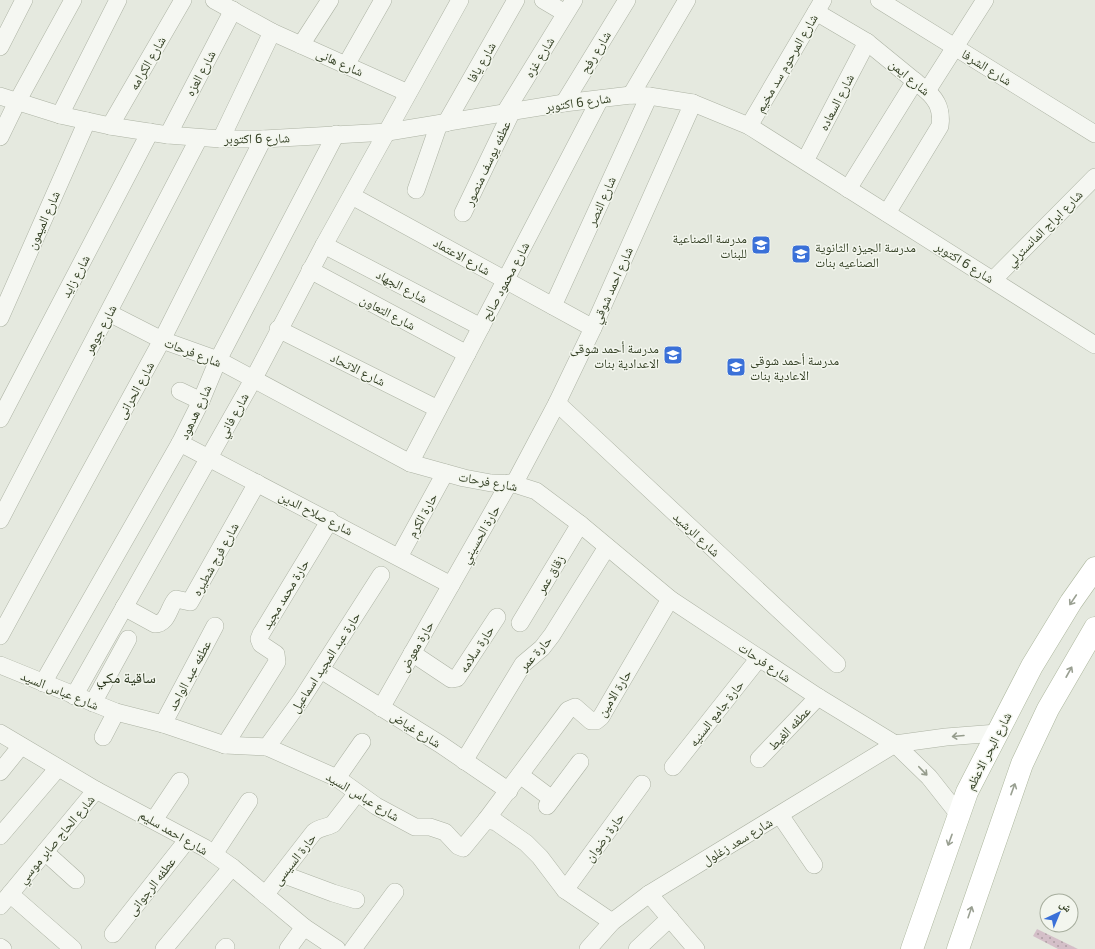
<svg xmlns="http://www.w3.org/2000/svg" width="1095" height="949" viewBox="0 0 1095 949" font-family="'Exo 2','Noto Naskh Arabic',sans-serif">
<style>
.grass{fill:url(#grass-dots)}
.lines{fill:none;stroke-linecap:round;stroke-linejoin:round}
.minor-casing{stroke:#adb3a4;stroke-width:18}
.primary-casing{stroke:#acb69d;stroke-width:23}
.minor{stroke:#f5f7f2;stroke-width:17}
.primary{stroke:#fff;stroke-width:22}
.oneway{stroke:#9aa092}
.oneway2{stroke:#959c8c}
.labels{text-anchor:middle;stroke-width:3;stroke-linejoin:round;paint-order:stroke}
.street-label{font-size:13px;fill:#354126;stroke:#f3f6ee}
.poi-label{font-size:13px;fill:#354126;stroke:#f3f6ee;text-anchor:end}
.quarter-label{font-size:15px;fill:#263219;stroke:#f3f6ee}
</style>
<defs>
<pattern id="grass-dots" width="8" height="8" patternUnits="userSpaceOnUse"><rect width="8" height="8" fill="#d4bfc8"/><path d="M2 2h.1M6 6h.1" fill="none" stroke="#ad9da2" stroke-width="1.8" stroke-linecap="round"/></pattern>
</defs>
<rect width="100%" height="100%" fill="#e5e9df"/>
<!-- grass -->
<path class="grass" d="M1037 929 1078 949H1058L1033 936Z"/>
<g class="lines">
<defs>
<g id="minor">
<path d="M214 0 272 32 408 93"/>
<path d="M543 0 565 13"/>
<path d="M879 0 1095 134"/>
<path d="M816 12 867 42 927 91C938 101 942 111 940 126L887 213"/>
<path d="M301 45 330 0"/>
<path d="M0 47 24 0"/>
<path d="M346 65 383 0"/>
<path d="M927 91 985 0"/>
<path d="M631 95 687 0"/>
<path d="M0 96 60 115 110 126 168 135 221 139H263L388 132 564 103 631 95 649 96 693 103 749 126 1095 345"/>
<path d="M564 103 627 0"/>
<path d="M504 114 574 0"/>
<path d="M60 115 118 0"/>
<path d="M446 123 516 0"/>
<path d="M110 126 183 0"/>
<path d="M749 126 823 0"/>
<path d="M168 135 233 10"/>
<path d="M0 137 17 102 73 0"/>
<path d="M221 139 272 32"/>
<path d="M805 161 867 42"/>
<path d="M848 189 915 81"/>
<path d="M416 190 439 124"/>
<path d="M352 196 593 328"/>
<path d="M463 213 511 113"/>
<path d="M324 245 481 327"/>
<path d="M310 270 467 354"/>
<path d="M993 280 1095 177"/>
<path d="M553 306 649 96"/>
<path d="M109 313 162 340 218 360 410 463 464 478 491 483 514 484 536 491 580 524 670 599 818 697 895 744 929 777 959 815"/>
<path d="M0 318 87 121"/>
<path d="M278 329 438 409"/>
<path d="M180 391 201 401"/>
<path d="M557 403 837 664"/>
<path d="M0 419 150 132"/>
<path d="M180 443 451 585"/>
<path d="M410 463 600 99"/>
<path d="M514 484 557 403 593 328 693 103"/>
<path d="M0 520 199 138"/>
<path d="M399 557 445 473"/>
<path d="M124 607 155 624C168 624 169 606 176 599L190 602 257 483"/>
<path d="M520 623 580 524"/>
<path d="M0 636 162 340 263 139"/>
<path d="M412 653 451 679 457 678 497 617"/>
<path d="M0 665 116 712 163 724 225 745 267 747 337 778 376 806 415 827H430L445 832 458 846 463 848 486 820 496 822 526 843 540 857 565 890 612 922"/>
<path d="M321 670 440 744 509 791"/>
<path d="M43 683 180 443 201 401 218 360 336 134"/>
<path d="M74 696 254 378 324 245 460 0"/>
<path d="M93 703 128 639"/>
<path d="M381 708 509 483"/>
<path d="M163 724 215 626"/>
<path d="M0 733 96 790 205 848 232 867 304 927 337 949"/>
<path d="M103 737 116 712"/>
<path d="M225 745 277 662 276 654 261 644 259 639 261 634 330 520"/>
<path d="M267 747 301 700 381 575"/>
<path d="M759 759 818 697"/>
<path d="M464 761 523 664 542 648 552 635 607 547"/>
<path d="M673 767 759 658"/>
<path d="M0 772 21 746"/>
<path d="M520 775 552 799"/>
<path d="M337 778 362 742"/>
<path d="M547 806 580 762"/>
<path d="M780 815 814 865"/>
<path d="M154 820 180 781"/>
<path d="M486 820 568 710 575 707 591 721H596L601 717 670 599"/>
<path d="M0 836 58 768"/>
<path d="M45 852 76 880"/>
<path d="M214 854 249 801"/>
<path d="M282 874 333 893 356 900"/>
<path d="M565 890 642 784"/>
<path d="M10 894 73 949"/>
<path d="M649 894 696 949"/>
<path d="M265 895 314 832C320 827 326 828 333 824L357 793"/>
<path d="M0 906 96 790"/>
<path d="M113 934 188 839"/>
<path d="M0 947 3 949"/>
<path d="M164 949 232 867"/>
<path d="M224 949 226 947"/>
<path d="M288 949 304 927"/>
<path d="M353 949 395 892"/>
<path d="M588 949 612 922 649 894 895 744 946 737 997 733"/>
<path d="M637 949 670 918"/>
</g>
<g id="primary">
<path d="M912 949 967 792 1032 666 1071 602 1095 568"/>
<path d="M958 949 1022 764 1048 709 1095 628"/>
</g>
</defs>
<!-- minor casing -->
<use href="#minor" class="minor-casing"/>
<!-- primary casing -->
<use href="#primary" class="primary-casing"/>
<!-- minor -->
<use href="#minor" class="minor"/>
<!-- primary -->
<use href="#primary" class="primary"/>
</g>
<!-- one-way arrows -->
<defs><path id="oneway-shaft" d="M-6 0H5M1.5-3L5.5 0L1.5 3" fill="none" stroke-width="1.6" stroke-linecap="round" stroke-linejoin="round"/></defs>
<g class="oneway">
<use href="#oneway-shaft" transform="translate(1073 600) rotate(124)"/>
<use href="#oneway-shaft" transform="translate(1069 672) rotate(-61)"/>
<use href="#oneway-shaft" transform="translate(1013 789) rotate(-70)"/>
<use href="#oneway-shaft" transform="translate(950 840) rotate(110)"/>
<use href="#oneway-shaft" transform="translate(970 912) rotate(-71)"/>
</g>
<g class="oneway2">
<use href="#oneway-shaft" transform="translate(958 736) rotate(175)"/>
<use href="#oneway-shaft" transform="translate(923 771) rotate(46)"/>
</g>
<!-- icons -->
<defs>
<symbol id="school-square" viewBox="-11 -11 22 22"><rect x="-9" y="-9" width="18" height="18" rx="4" fill="#3a70d8" stroke="#f3f6ee"/><path d="M0-5L7-2L0 1L-7-2ZM-4 1L0 2.5L4 1V4Q0 6-4 4Z" fill="#fff"/></symbol>
</defs>
<g fill-rule="evenodd">
<use href="#school-square" x="750" y="234" width="22" height="22"/>
<use href="#school-square" x="790" y="243" width="22" height="22"/>
<use href="#school-square" x="662" y="344" width="22" height="22"/>
<use href="#school-square" x="725" y="356" width="22" height="22"/>
</g>
<g class="labels">
<!-- street labels -->
<g class="street-label">
<text transform="translate(595 52) rotate(-59)" y="5">شارع رفح</text>
<text transform="translate(539 57) rotate(-59)" y="5">شارع غزه</text>
<text transform="translate(340 62) rotate(24)" y="5">شارع هانى</text>
<text transform="translate(481 62) rotate(-60)" y="5">شارع يافا</text>
<text transform="translate(147 63) rotate(-60)" y="5">شارع الكرامه</text>
<text transform="translate(786 63) rotate(-60)" y="5">شارع المرحوم سد مخيم</text>
<text transform="translate(987 67) rotate(32)" y="5">شارع الشرفا</text>
<text transform="translate(200 73) rotate(-62)" y="5">شارع العزه</text>
<text transform="translate(910 77) rotate(40)" y="5">شارع ايمن</text>
<text transform="translate(578 102) rotate(-8)" y="5">شارع 6 اكتوبر</text>
<text transform="translate(836 102) rotate(-63)" y="5">شارع السعاده</text>
<text transform="translate(257 138) rotate(-1)" y="5">شارع 6 اكتوبر</text>
<text transform="translate(487 163) rotate(-65)" y="5">عطفه يوسف منصور</text>
<text transform="translate(601 201) rotate(-66)" y="5">شارع النصر</text>
<text transform="translate(43 220) rotate(-66)" y="5">شارع الميمون</text>
<text transform="translate(1044 228) rotate(-45)" y="5">شارع ابراج المانسترلي</text>
<text transform="translate(462 256) rotate(29)" y="5">شارع الاعتماد</text>
<text transform="translate(965 262) rotate(32)" y="5">شارع 6 اكتوبر</text>
<text transform="translate(75 276) rotate(-62)" y="5">شارع زايد</text>
<text transform="translate(505 281) rotate(-62)" y="5">شارع محمود صالح</text>
<text transform="translate(612 285) rotate(-66)" y="5">شارع احمد شوقي</text>
<text transform="translate(402 286) rotate(28)" y="5">شارع الجهاد</text>
<text transform="translate(388 312) rotate(28)" y="5">شارع التعاون</text>
<text transform="translate(100 329) rotate(-62)" y="5">شارع جوهر</text>
<text transform="translate(193 352) rotate(21)" y="5">شارع فرحات</text>
<text transform="translate(358 369) rotate(26)" y="5">شارع الاتحاد</text>
<text transform="translate(135 390) rotate(-61)" y="5">شارع الحرانى</text>
<text transform="translate(195 412) rotate(-65)" y="5">شارع هدهود</text>
<text transform="translate(233 415) rotate(-61)" y="5">شارع فاني</text>
<text transform="translate(488 481) rotate(10)" y="5">شارع فرحات</text>
<text transform="translate(316 513) rotate(27)" y="5">شارع صلاح الدين</text>
<text transform="translate(422 515) rotate(-61)" y="5">حارة الكرم</text>
<text transform="translate(480 534) rotate(-60)" y="5">حارة الحسيني</text>
<text transform="translate(697 534) rotate(43)" y="5">شارع الرشيد</text>
<text transform="translate(215 559) rotate(-61)" y="5">شارع فرج شطيره</text>
<text transform="translate(550 574) rotate(-59)" y="5">زقاق عمر</text>
<text transform="translate(285 594) rotate(-59)" y="5">حارة محمد مجيد</text>
<text transform="translate(416 646) rotate(-60)" y="5">حارة معوض</text>
<text transform="translate(476 649) rotate(-57)" y="5">حارة سلامه</text>
<text transform="translate(535 653) rotate(-48)" y="5">حارة عمر</text>
<text transform="translate(325 662) rotate(-57)" y="5">حارة عبد المجيد اسماعيل</text>
<text transform="translate(765 662) rotate(34)" y="5">شارع فرحات</text>
<text transform="translate(189 675) rotate(-62)" y="5">عطفه عبد الواحد</text>
<text transform="translate(60 690) rotate(22)" y="5">شارع عباس السيد</text>
<text transform="translate(614 693) rotate(-58)" y="5">حارة الامين</text>
<text transform="translate(716 713) rotate(-52)" y="5">حارة جامع السنيه</text>
<text transform="translate(789 728) rotate(-46)" y="5">عطفه الغيط</text>
<text transform="translate(416 729) rotate(32)" y="5">شارع غياض</text>
<text transform="translate(988 751) rotate(-63)" y="5">شارع البحر الاعظم</text>
<text transform="translate(363 796) rotate(31)" y="5">شارع عباس السيد</text>
<text transform="translate(174 832) rotate(30)" y="5">شارع احمد سليم</text>
<text transform="translate(604 837) rotate(-54)" y="5">حارة رضوان</text>
<text transform="translate(56 839) rotate(-50)" y="5">شارع الحاج صابر موسي</text>
<text transform="translate(737 841) rotate(-31)" y="5">شارع سعد زغلول</text>
<text transform="translate(294 859) rotate(-52)" y="5">حارة السيسى</text>
<text transform="translate(151 886) rotate(-52)" y="5">عطفه الرجوانى</text>
</g>
<!-- poi labels -->
<g class="poi-label">
<text x="747" y="243">مدرسة الصناعية<tspan x="747" dy="15">للبنات</tspan></text>
<text x="815" y="252" text-anchor="start">مدرسة الجيزه الثانوية<tspan x="815" dy="15">الصناعيه بنات</tspan></text>
<text x="659" y="353">مدرسة أحمد شوقى<tspan x="659" dy="15">الاعدادية بنات</tspan></text>
<text x="750" y="365" text-anchor="start">مدرسة أحمد شوقى<tspan x="750" dy="15">الاعادية بنات</tspan></text>
</g>
<!-- quarter labels -->
<g class="quarter-label">
<text x="126" y="683">ساقية مكي</text>
</g>
</g>
<!-- north arrow -->
<g transform="translate(1059 913) rotate(44)"><circle r="19" fill="#f3f6ee" stroke="#a7ae9e"/>
<path d="M0-3L7 15L0 10L-7 15Z" fill="#3a70d8"/>
<text y="-6" font-size="11" font-weight="bold" text-anchor="middle" fill="#354126">ش</text>
</g>
</svg>
